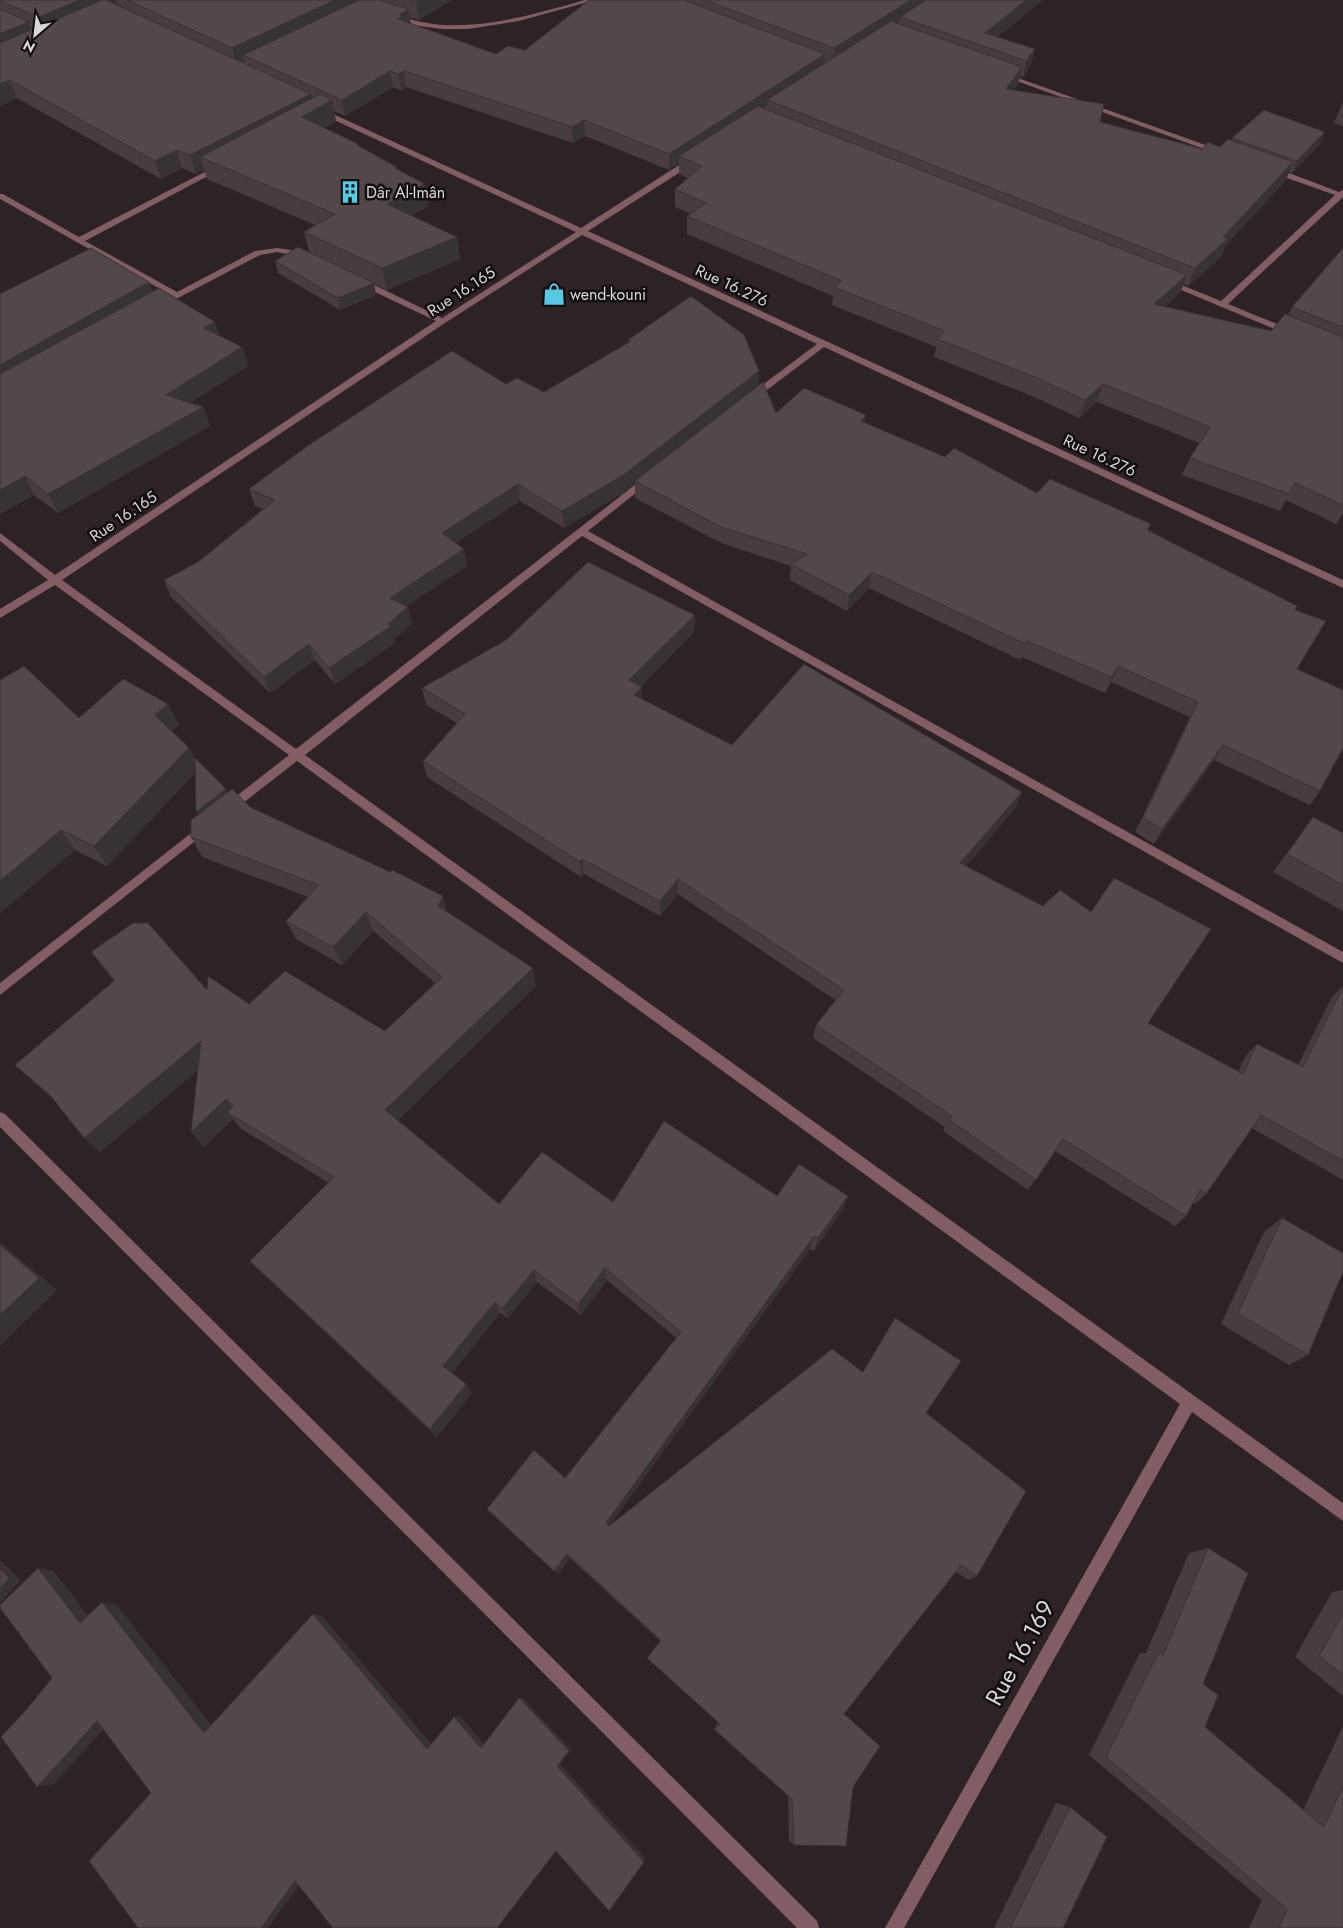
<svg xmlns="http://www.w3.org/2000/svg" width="1343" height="1928" viewBox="0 0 1343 1928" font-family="Jost,sans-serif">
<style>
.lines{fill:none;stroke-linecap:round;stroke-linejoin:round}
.minor{fill:#825d64;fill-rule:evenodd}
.wall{fill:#473d3f}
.shaded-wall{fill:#393233}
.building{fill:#524749;stroke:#393233}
.labels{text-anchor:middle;stroke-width:5;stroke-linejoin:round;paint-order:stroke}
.far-poi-label{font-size:16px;fill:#dcd5d6;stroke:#120d0e;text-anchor:start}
.far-street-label{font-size:16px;fill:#dcd5d6;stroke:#120d0e}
.near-street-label{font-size:24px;fill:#dcd5d6;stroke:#120d0e}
</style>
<rect width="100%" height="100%" fill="#2d2224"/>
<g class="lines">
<!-- minor -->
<g class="minor">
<path d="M585 0H595L519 21 468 29H443L418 26 391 17 394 15C410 19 426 24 443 25 492 27 539 13 585 0Z"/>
<path d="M1003 74H1007L1225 152 1218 154 1003 76Z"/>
<path d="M320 108 581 228 690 158H696V162L588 231 1343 580V588L824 347 755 399H749V395L817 344 582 235 445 323 62 580 296 749 645 477H651V481L588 531 1343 952V963L582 536 305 755 1343 1503V1521L1192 1412 904 1928H885L1180 1404 297 761 233 811H225L223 808 225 805 289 755 55 585 0 618V609L48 580 0 541V533L55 575 436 321 356 283V279H362L442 318 576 232 317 112 316 110Z"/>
<path d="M220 164H223V168L85 241 177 292 255 251 277 248 298 251 311 256 307 258 277 252 260 255 159 308 156 307V303L171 295 0 199V194H3L79 237Z"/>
<path d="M1270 168H1276L1339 192 1343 190V197L1228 304 1292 330V334L1289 335 1162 282 1169 280 1221 301 1335 195 1270 172Z"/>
<path d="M204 823 208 825 210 828 208 831 0 995V983Z"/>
<path d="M0 1112 5 1114 817 1921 819 1928H797L0 1127Z"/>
</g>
</g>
<!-- wall -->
<g class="wall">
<path d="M0 0H357V1L359 0H452L419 20 409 17 411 24 496 54 525 50 589 0H1043L997 37 1035 49 1031 64 1023 77 1020 76 1018 84 1014 90 1100 122 1203 149 1220 147 1232 141V138L1320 144 1292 173 1289 172 1286 180 1226 245 1221 257 1188 286 1184 284 1180 293 1165 307 1271 331 1288 315 1292 307 1343 248V513L1336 524 1286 500 1280 511 1182 475 1190 458 1199 443 1097 402 1079 418 1032 396 934 357 936 347 832 305 833 296 687 234V216L691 214 675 207V189L688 178 679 174V163L669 170 585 136 573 143 406 87 401 90 393 87 345 116 334 111 336 121 325 128 358 144V146L398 170 429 206 411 215 457 237 460 259 387 290 374 284 376 295 340 310 278 273 275 261 309 252 304 232 315 225 207 179 204 170 196 174 182 168 161 179 17 98 0 106Z"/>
<path d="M1343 102V126L1334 123Z"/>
<path d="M152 292 215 322 220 336 242 347 248 366 190 403 203 407 210 426 58 513 34 495 0 514V294Z"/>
<path d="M628 340 759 371 758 386 776 413 865 423 945 457 1037 493 1149 530 1295 610 1297 669 1320 791 1310 805 1214 760 1154 844 1135 832 1190 717 1111 682 1105 693 1022 657 1020 660 869 588 847 611 790 580 791 566 721 543 635 498V484L623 493 564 528 520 501 456 543 467 566 406 606 412 624 394 639 395 643 335 684 315 660 270 693 171 597 164 580 198 562 263 509 255 506 249 489 506 384 544 392 628 344Z"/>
<path d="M695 615 694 632 641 686 642 699 732 745 1022 792 1016 807 966 866 1148 1023 1238 1072 1245 1057 1257 1044 1298 1065 1332 997 1343 986V1180L1252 1128 1206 1194 1195 1204 1193 1203 1186 1216 1175 1226 1055 1151 1028 1190 943 1131 945 1127 813 1038 816 1025 835 1000 678 894 660 916 584 874 581 877 427 777 423 761 457 723 426 705 422 688Z"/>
<path d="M0 680 79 718 179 725 172 731 189 748 195 759 228 792 250 807 447 912 536 986 398 1120 499 1204 613 1202 777 1196H848L843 1209 814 1251 810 1249 609 1526 863 1372 926 1413 977 1576 968 1580 956 1572 844 1714 794 1845 789 1840 788 1796 714 1729 718 1723 660 1641 570 1558 558 1574 493 1514 565 1478 676 1338 607 1280 581 1315 537 1282 508 1318 500 1313 452 1373 472 1393 437 1437 262 1273 250 1261 329 1183 240 1128 233 1119 204 1147 191 1132 198 1070 100 1152 84 1138 54 1100 15 1065 114 981 91 952 249 1004 385 1031 435 983 373 931 342 965 296 939 286 921 308 897 202 857 191 837 197 815 195 773 107 866 75 850 0 913Z"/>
<path d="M1313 817 1343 833V911L1273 872Z"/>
<path d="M1282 1218 1308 1355 1289 1365 1221 1324 1264 1232Z"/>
<path d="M1208 1548 1203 1684 1205 1727 1303 1810 1343 1726V1928H1249L1262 1900 1089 1755 1140 1653H1146L1189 1553Z"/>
<path d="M1343 1590V1696L1295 1657 1332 1592Z"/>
<path d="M1056 1803 1070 1807 1063 1928H994Z"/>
</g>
<!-- shaded-wall -->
<g class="shaded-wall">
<path d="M80 0H116L118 4 46 35 39 17Z"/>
<path d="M335 0H357L359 8 243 55 245 62 237 66 232 48Z"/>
<path d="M420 0H452L419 20 416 2Z"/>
<path d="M911 0H934L900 17V21L833 64 834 48Z"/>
<path d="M1026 0H1043L984 47 985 33Z"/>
<path d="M408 9 411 25 398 19 399 15Z"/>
<path d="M29 22 35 40 0 55V34Z"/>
<path d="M1035 49 1031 64 1023 77 1026 61Z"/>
<path d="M825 54 824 69 767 100V106L685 159 679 156V163L669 170V154Z"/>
<path d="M1022 67 1018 84 1003 106 1006 89Z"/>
<path d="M390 71 393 87 345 116 342 100Z"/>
<path d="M404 71 406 87 401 90 398 74Z"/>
<path d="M10 80 17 98 0 106V84Z"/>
<path d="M311 94 314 110 332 100 336 121 307 139 200 157 204 170 196 174 190 155Z"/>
<path d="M584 120 585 136 573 143 572 127Z"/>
<path d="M1325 132 1320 144 1292 173 1297 161Z"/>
<path d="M177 150 182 168 161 179 155 161Z"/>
<path d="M1293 162 1286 180 1226 245 1221 257 1188 286 1195 268Z"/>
<path d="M425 184 429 206 391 226 387 204Z"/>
<path d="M457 237 460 259 387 290 382 268Z"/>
<path d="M1187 275 1180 293 1148 322 1154 304Z"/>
<path d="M149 282 156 301 0 389V365Z"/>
<path d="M374 283 376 295 340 310 338 298Z"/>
<path d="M215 322 221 340 204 328Z"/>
<path d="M242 347 248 366 173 414 166 395Z"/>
<path d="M759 371 758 388 635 481V484L623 493 564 528 562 511Z"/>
<path d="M1103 384 1097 402 1079 418 1085 400Z"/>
<path d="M203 407 210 426 58 513 48 494Z"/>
<path d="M866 415 864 432 861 421Z"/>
<path d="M25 476 34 495 0 514V490Z"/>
<path d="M518 484 520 501 445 550 442 533Z"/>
<path d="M464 549 467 566 395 614 390 598Z"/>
<path d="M872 572 869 588 847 611 849 595Z"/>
<path d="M408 607 412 624 394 639 395 643 335 684 329 668 388 624Z"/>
<path d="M695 615 694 632 630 697 629 680Z"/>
<path d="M309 644 315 660 270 693 264 677Z"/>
<path d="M1118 666 1111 682 1105 693 1112 677Z"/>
<path d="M642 687V703L634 695Z"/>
<path d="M168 704 179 725 166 736 155 715Z"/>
<path d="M1223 745 1214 760 1154 844 1162 829Z"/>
<path d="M189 748 200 768 107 866 94 846Z"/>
<path d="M226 789 232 799 201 823 196 812Z"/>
<path d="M1022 792 1016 807 955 878 960 863Z"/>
<path d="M61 830 75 850 0 913V881Z"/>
<path d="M582 859 584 874 581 877 580 862Z"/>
<path d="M678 879V894L660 916V901Z"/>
<path d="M443 896 448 915 438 906Z"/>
<path d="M366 912 373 931 342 965 333 947Z"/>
<path d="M533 968 536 986 393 1125 385 1110Z"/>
<path d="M201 1041 213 1058 100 1152 84 1138Z"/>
<path d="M226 1099 237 1115 228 1113 233 1119 204 1147 191 1132Z"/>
<path d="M848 1196 843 1209 814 1251 818 1238Z"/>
<path d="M814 1236 810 1249 608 1528 606 1523Z"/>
<path d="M0 1242 57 1290 0 1346Z"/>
<path d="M605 1268 607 1280 581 1315 578 1304Z"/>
<path d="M534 1270 537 1282 508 1318 503 1308Z"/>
<path d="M495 1302 500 1313 450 1376 443 1366Z"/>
<path d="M466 1384 472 1393 437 1437 430 1429Z"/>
<path d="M567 1554 570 1558 558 1574 554 1571Z"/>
<path d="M0 1560 21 1580 0 1603Z"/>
<path d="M38 1568 54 1571 95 1625 80 1623Z"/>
<path d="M102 1602 116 1604 217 1732 204 1733Z"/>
<path d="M313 1614 322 1616 434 1747 427 1749Z"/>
<path d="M519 1698H523L571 1750 560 1764 645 1858 644 1862 557 1766Z"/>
<path d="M460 1716 486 1746 481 1748 454 1717Z"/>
<path d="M112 1720 54 1784 37 1787 97 1721Z"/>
<path d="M306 1876 268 1928H261L295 1881Z"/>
</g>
<!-- building -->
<g class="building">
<path d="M0 0H80L39 17 0 1Z"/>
<path d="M102 0H106L311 94 190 155 177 150 155 161 10 80 0 84V43Z"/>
<path d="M127 0H335L232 48Z"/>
<path d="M359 0H378L408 9 399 15 403 16 398 19 496 54 508 46 525 50 589 0H684L825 54 669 154 584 120 572 127 404 71 398 74 390 71 342 100 243 55Z"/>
<path d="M409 0H420L416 2Z"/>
<path d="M705 0H911L834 48Z"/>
<path d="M926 0H1026L985 33 1035 49 1026 61 900 17Z"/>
<path d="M0 9 29 22 0 34Z"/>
<path d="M891 21 1022 67 1006 89 1104 104 1100 122 1203 149 1208 142 1220 147 1228 139 1293 162 1223 237 1228 239 1195 268 767 100Z"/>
<path d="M320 94 332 100 302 117 358 144 357 145 397 167 395 168 425 184 387 204 457 237 382 268 304 232 335 214 200 157Z"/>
<path d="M758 106 1187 275 1154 304 1271 331 1285 314 1343 337V505L1295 483 1289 494 1190 458 1210 427 1103 384 1085 400 1037 378 937 339 945 331 834 287 842 281 687 216 706 203 675 189 702 166 679 156Z"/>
<path d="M1264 110 1325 132 1297 161 1232 138Z"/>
<path d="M298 247 374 283 338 298 275 261Z"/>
<path d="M91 248 149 282 0 365V294Z"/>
<path d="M1343 248V327L1292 307Z"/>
<path d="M159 288 215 322 204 328 242 347 166 395 203 407 48 494 25 476 0 490V374Z"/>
<path d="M691 296 744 335 759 371 622 476 562 511 518 484 442 533 464 549 390 598 408 607 388 624 391 626 329 668 309 644 264 677 164 580 198 562 275 500 249 489 306 447 452 351 506 384 517 378 544 392 631 341 628 340Z"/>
<path d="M763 382 776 413 804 388 866 415 861 421 945 457 954 448 1037 493 1050 479 1151 524 1147 530 1297 606 1295 610 1326 621 1297 669 1343 690V748L1320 791 1223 745 1162 829 1143 818 1198 702 1118 666 1112 677 1027 641 1026 644 872 572 849 595 791 564 807 554 721 527 635 481Z"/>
<path d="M588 562 695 615 629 680 642 687 634 695 732 745 804 664 1022 792 960 863 1043 906 1060 890 1091 912 1114 878 1211 929 1148 1023 1243 1074 1257 1044 1303 1067 1343 987V1161L1261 1115 1206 1194 1200 1190 1186 1216 1063 1139 1036 1180 949 1120 952 1116 816 1025 844 990 678 879 660 901 582 859 580 862 423 761 465 714 422 688 506 640Z"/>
<path d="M24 666 79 718 123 679 168 704 155 715 189 748 94 846 61 830 0 881V680Z"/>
<path d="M195 758 226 789 196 812Z"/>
<path d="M232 789 250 807 390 872 392 870 443 896 438 906 533 968 385 1110 499 1204 542 1152 613 1202 664 1121 777 1196 799 1164 848 1196 818 1238 814 1236 606 1523 609 1526 832 1349 863 1372 895 1318 961 1361 926 1413 1026 1491 977 1576 961 1565 844 1714 880 1746 853 1787 846 1846 794 1845 792 1799 715 1730 720 1724 647 1658 661 1640 567 1554 554 1571 487 1509 534 1450 565 1478 681 1332 605 1268 578 1304 534 1270 503 1308 495 1302 443 1366 466 1384 430 1429 250 1261 334 1177 228 1113 233 1105 226 1099 191 1132 201 1041 84 1138 50 1095 15 1065 115 980 91 952 133 923H148L207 990 208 976 249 1004 285 971 385 1031 442 977 366 912 333 947 286 921 319 885 191 837V820Z"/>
<path d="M1313 817 1343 833V885L1287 854Z"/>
<path d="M1282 1218 1343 1253V1272L1308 1355 1238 1313Z"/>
<path d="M0 1245 39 1278 0 1315Z"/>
<path d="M1208 1548 1248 1573 1203 1684 1218 1695 1205 1727 1324 1827 1343 1786V1928H1279L1287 1909 1106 1757 1159 1652 1163 1655Z"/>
<path d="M38 1568 80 1623 102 1602 204 1733 313 1614 427 1749 454 1717 481 1748 519 1698 569 1751 557 1766 644 1862 609 1911 556 1851 497 1928H333L295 1881 261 1928H138L89 1861 151 1793 97 1721 37 1787 1 1737 27 1709 52 1678 0 1608V1605Z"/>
<path d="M0 1569 9 1578 0 1589Z"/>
<path d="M1343 1614V1675L1319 1656Z"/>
<path d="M1070 1807 1107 1837 1063 1928H1010Z"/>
</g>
<!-- icons -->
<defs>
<symbol id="building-bare" viewBox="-9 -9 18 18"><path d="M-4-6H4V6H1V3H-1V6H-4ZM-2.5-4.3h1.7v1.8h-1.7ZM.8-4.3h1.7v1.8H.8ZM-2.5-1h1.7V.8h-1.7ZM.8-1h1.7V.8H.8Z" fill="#59c8e4" stroke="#120d0e" stroke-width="2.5" paint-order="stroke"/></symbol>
<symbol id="shop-bare" viewBox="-9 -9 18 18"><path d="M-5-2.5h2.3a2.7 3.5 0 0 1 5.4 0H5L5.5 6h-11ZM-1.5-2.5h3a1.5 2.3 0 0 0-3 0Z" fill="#59c8e4" stroke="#120d0e" stroke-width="2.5" paint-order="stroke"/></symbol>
</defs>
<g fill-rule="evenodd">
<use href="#building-bare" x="334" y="176" width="32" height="32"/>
<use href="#shop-bare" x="538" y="278" width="32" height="32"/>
</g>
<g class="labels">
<!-- far-poi labels -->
<g class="far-poi-label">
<text x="366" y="198">Dâr Al-Imân</text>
<text x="570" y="300">wend-kouni</text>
</g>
<!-- far-street labels -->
<g class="far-street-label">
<text transform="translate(732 285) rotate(25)" y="6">Rue 16.276</text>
<text transform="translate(461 291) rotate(-33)" y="6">Rue 16.165</text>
<text transform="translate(1100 455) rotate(25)" y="6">Rue 16.276</text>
<text transform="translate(123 516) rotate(-34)" y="6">Rue 16.165</text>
</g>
<!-- near-street labels -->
<g class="near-street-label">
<text transform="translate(1020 1653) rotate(-61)" y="8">Rue 16.169</text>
</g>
</g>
<!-- north arrow -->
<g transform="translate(35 35) rotate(208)" stroke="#120d0e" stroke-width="4" paint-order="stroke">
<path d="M0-4L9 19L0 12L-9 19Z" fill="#dcd5d6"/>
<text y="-8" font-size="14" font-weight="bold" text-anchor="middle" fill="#dcd5d6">N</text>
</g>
</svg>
